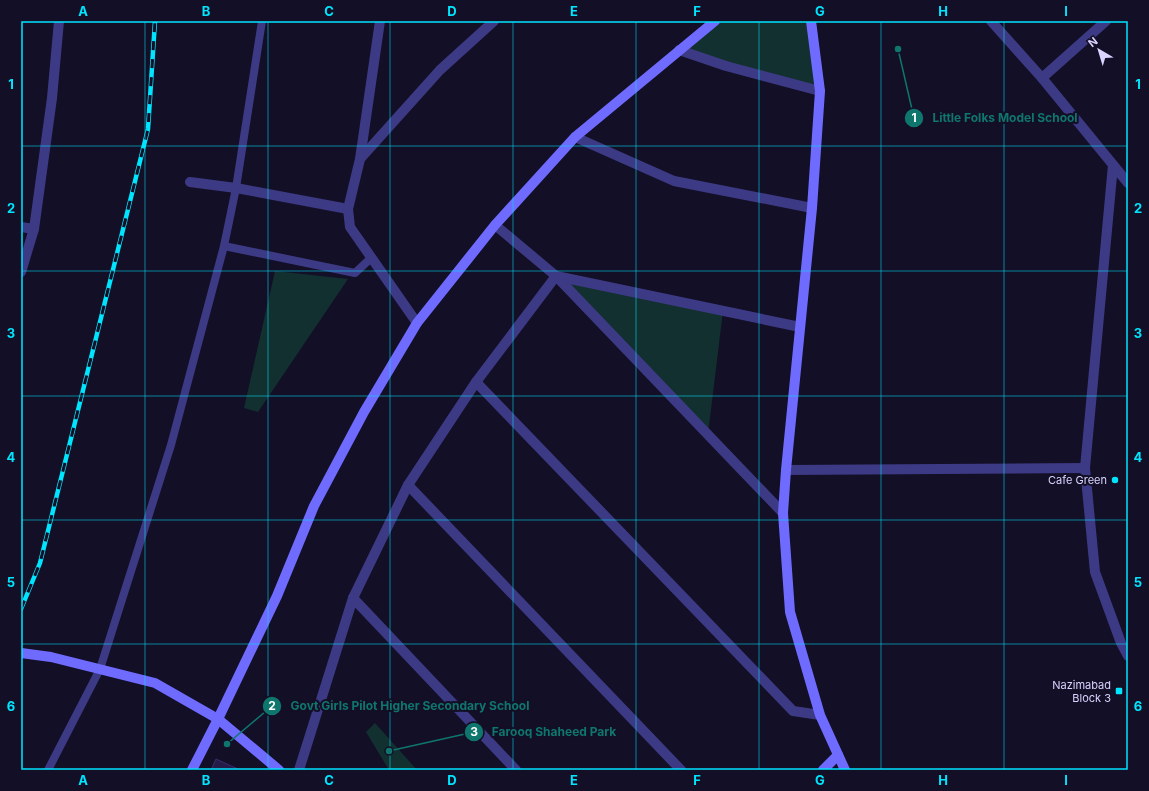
<svg xmlns="http://www.w3.org/2000/svg" width="1149" height="791" viewBox="0 0 1149 791" font-family="Inter,sans-serif">
<style>
.green{fill:#12302f}
.building{fill:#241b47;stroke:#3b2d73}
.lines{fill:none;stroke-linecap:round;stroke-linejoin:round}
.lane{stroke:#3d3a85;stroke-width:8}
.street{stroke:#3d3a85;stroke-width:10}
.secondary{stroke:#6f6bff;stroke-width:10}
.rail-casing{stroke:#00e5ff;stroke-width:4.5}
.rail{stroke:#130f26;stroke-width:3;stroke-dasharray:9;stroke-linecap:butt}
.grid{fill:none;stroke:#00e5ff;stroke-width:1;stroke-opacity:0.55}
.poi-dot{fill:#00e5ff;stroke:#130f26;stroke-width:1.5}
.labels{text-anchor:middle;stroke-width:4;stroke-linejoin:round;paint-order:stroke}
.poi-label{font-size:11px;fill:#d9d4ff;stroke:#130f26;text-anchor:end}
.leader{fill:none;stroke:#0f766e;stroke-width:1.5}
.callout-dot{fill:#0f766e;stroke:#130f26;stroke-width:1.5}
.mark-label{font-size:12px;text-anchor:middle;font-weight:bold;fill:#fff}
.callout-label{font-size:12px;text-anchor:middle;font-weight:bold;fill:#0f766e;stroke:#130f26;stroke-width:4;stroke-linejoin:round;paint-order:stroke}
.neatline{fill:none;stroke:#00e5ff;stroke-width:1.5}
.grid-label{font-size:13px;text-anchor:middle;font-weight:bold;fill:#00e5ff}
</style>
<rect width="100%" height="100%" fill="#130f26"/>
<!-- green -->
<g class="green">
<path d="M715 21H811L820 91 679 50Z"/>
<path d="M275 271 348 279 258 412 244 408Z"/>
<path d="M556 276 723 311 708 434Z"/>
<path d="M375 723 417 770H389L366 732Z"/>
</g>
<!-- building -->
<path class="building" d="M216 759 240 770H211Z"/>
<g class="lines">
<!-- lane -->
<g class="lane">
<path d="M224 246 355 273 371 258"/>
<path d="M48 770 100 669 171 445 224 246 236 188 262 21"/>
</g>
<!-- street -->
<g class="street">
<path d="M991 21 1042 78 1128 183"/>
<path d="M679 50 726 66 820 91"/>
<path d="M1042 78 1106 21"/>
<path d="M575 137 674 181 812 208"/>
<path d="M360 159 380 21"/>
<path d="M1113 165 1085 468 1095 572 1121 643 1128 656"/>
<path d="M190 182 236 188 348 209"/>
<path d="M495 225 556 276 783 513"/>
<path d="M21 227 34 229"/>
<path d="M21 272 34 229 52 98 59 21"/>
<path d="M417 323 350 227 348 209 360 159 440 70 494 21"/>
<path d="M476 382 793 711 820 715"/>
<path d="M786 470 1085 468"/>
<path d="M408 485 681 770"/>
<path d="M353 598 516 770"/>
<path d="M299 770 353 598 408 485 476 382 556 276 800 327"/>
</g>
<!-- secondary -->
<g class="secondary">
<path d="M811 21 820 91 812 208 786 470 783 513 790 612 820 715 845 770"/>
<path d="M21 653 51 657 155 683 218 719 279 770"/>
<path d="M192 770 218 719 277 596 314 506 364 412 417 323 495 225 575 137 715 21"/>
<path d="M823 770 838 755"/>
</g>
<defs>
<path id="rail" d="M21 609 40 563 148 129 155 21"/>
</defs>
<!-- rail casing -->
<use href="#rail" class="rail-casing"/>
<!-- rail -->
<use href="#rail" class="rail"/>
</g>
<!-- grid -->
<path class="grid" d="M145 21V770M268 21V770M390 21V770M513 21V770M636 21V770M759 21V770M881 21V770M1004 21V770M21 146H1128M21 271H1128M21 396H1128M21 520H1128M21 644H1128"/>
<!-- markers -->
<g class="poi-dot">
<circle cx="1115" cy="480" r="4"/>
<rect x="1115" y="687" width="8" height="8" rx="2"/>
</g>
<g class="labels">
<!-- poi labels -->
<g class="poi-label">
<text x="1107" y="484">Cafe Green</text>
<text x="1111" y="689">Nazimabad<tspan x="1111" dy="13">Block 3</tspan></text>
</g>
</g>
<!-- callouts -->
<path class="leader" d="M898 49L914 118M227 744L272 706M389 751L474 732"/>
<g class="callout-dot">
<circle cx="898" cy="49" r="4"/>
<circle cx="227" cy="744" r="4"/>
<circle cx="389" cy="751" r="4"/>
<circle cx="914" cy="118" r="10"/>
<circle cx="272" cy="706" r="10"/>
<circle cx="474" cy="732" r="10"/>
</g>
<g class="mark-label">
<text x="914" y="122">1</text>
<text x="272" y="710">2</text>
<text x="474" y="736">3</text>
</g>
<g class="callout-label">
<text x="1005" y="122">Little Folks Model School</text>
<text x="410" y="710">Govt Girls Pilot Higher Secondary School</text>
<text x="554" y="736">Farooq Shaheed Park</text>
</g>
<!-- border -->
<rect width="1149" height="791" fill="none" stroke="#130f26" stroke-width="44"/>
<!-- north arrow -->
<g transform="translate(1099 50) rotate(322)" stroke="#130f26" stroke-width="3" paint-order="stroke">
<path d="M0-3L7 15L0 10L-7 15Z" fill="#d9d4ff"/>
<text y="-6" font-size="11" font-weight="bold" text-anchor="middle" fill="#d9d4ff">N</text>
</g>
<rect x="22" y="22" width="1105" height="747" class="neatline"/>
<g class="grid-label">
<text x="83" y="16">A</text>
<text x="206" y="16">B</text>
<text x="329" y="16">C</text>
<text x="452" y="16">D</text>
<text x="574" y="16">E</text>
<text x="697" y="16">F</text>
<text x="820" y="16">G</text>
<text x="943" y="16">H</text>
<text x="1066" y="16">I</text>
<text x="11" y="89">1</text>
<text x="1138" y="89">1</text>
<text x="11" y="213">2</text>
<text x="1138" y="213">2</text>
<text x="11" y="338">3</text>
<text x="1138" y="338">3</text>
<text x="11" y="462">4</text>
<text x="1138" y="462">4</text>
<text x="11" y="587">5</text>
<text x="1138" y="587">5</text>
<text x="11" y="711">6</text>
<text x="1138" y="711">6</text>
<text x="83" y="785">A</text>
<text x="206" y="785">B</text>
<text x="329" y="785">C</text>
<text x="452" y="785">D</text>
<text x="574" y="785">E</text>
<text x="697" y="785">F</text>
<text x="820" y="785">G</text>
<text x="943" y="785">H</text>
<text x="1066" y="785">I</text>
</g>
</svg>
